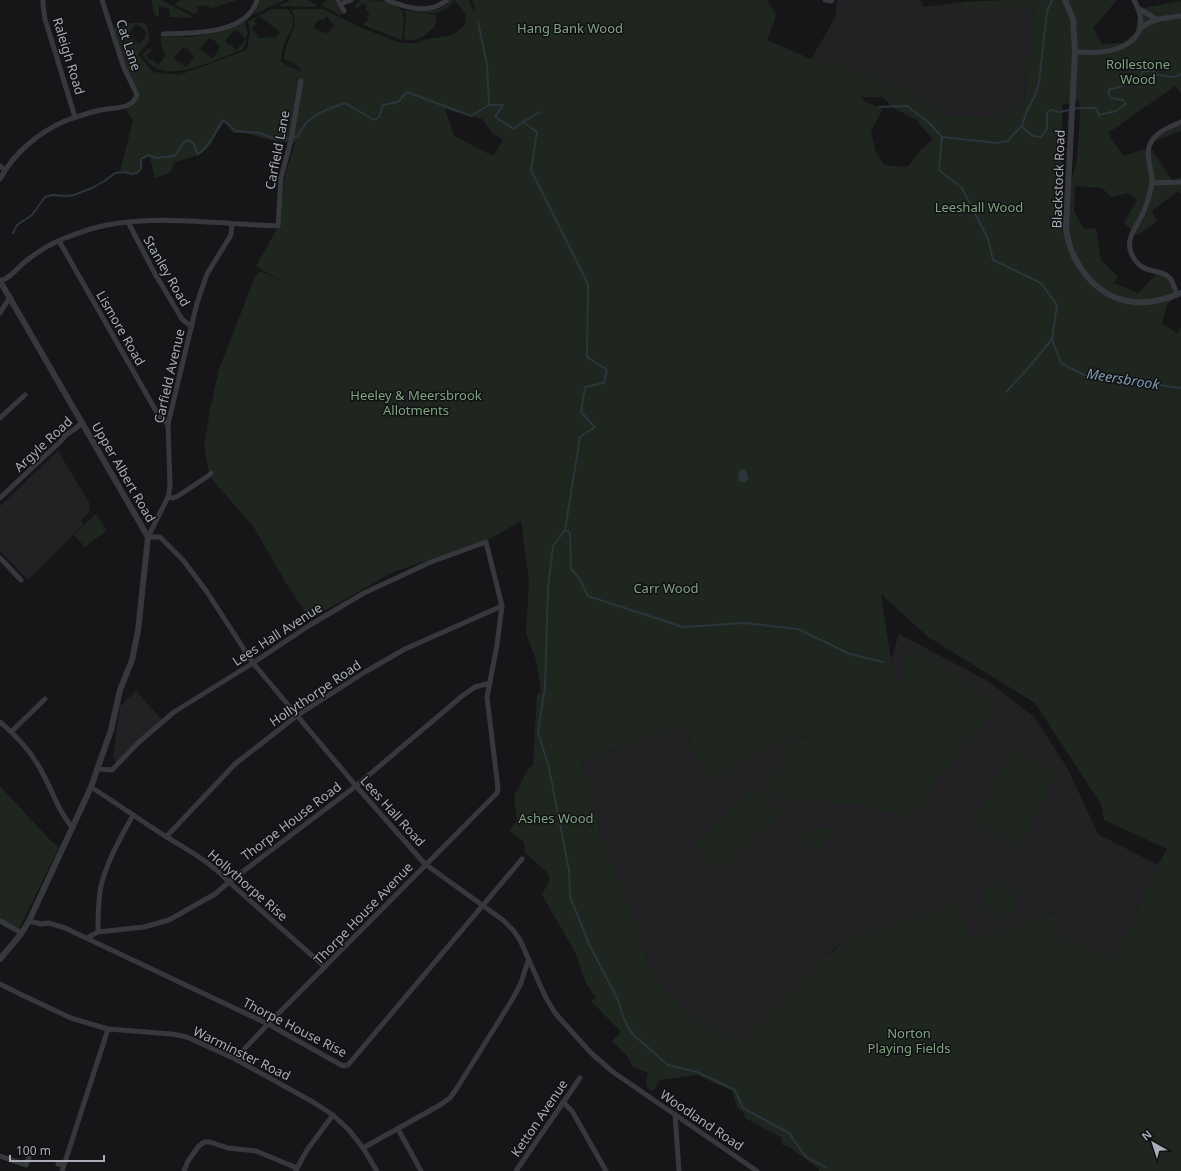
<svg xmlns="http://www.w3.org/2000/svg" width="1181" height="1171" viewBox="0 0 1181 1171" font-family="'Noto Sans',sans-serif">
<style>
.built{fill:#222225}
.green{fill:#1e261f;fill-rule:evenodd}
.water{fill:#2c353c}
.lines{fill:none;stroke-linecap:round;stroke-linejoin:round}
.stream{stroke:#2c353c;stroke-width:2}
.minor{stroke:#37383d;stroke-width:5}
.tertiary{stroke:#37383d;stroke-width:6}
.labels{text-anchor:middle;stroke-width:3;stroke-linejoin:round;paint-order:stroke}
.park-label{font-size:13px;fill:#7fa381;stroke:#111113}
.street-label{font-size:13px;fill:#a8adb8;stroke:#111113}
.water-label{font-size:14px;font-style:italic;fill:#7f9bb3;stroke:#111113}
</style>
<rect width="100%" height="100%" fill="#161618"/>
<!-- built -->
<g class="built">
<path d="M837 0H920L923 7 961 2 962 10 1034 9 1024 98 1012 110 993 118 947 115 903 89 811 59 835 18Z"/>
<path d="M58 451 90 504 89 512 81 521 84 524 28 580 0 551V506Z"/>
<path d="M899 634 988 681 1034 717 1068 769 1098 834 1158 865 1116 957 1062 939 1055 913 970 942 959 903 857 937 841 945 833 950 738 1045 719 1032 706 1028 667 993 647 960 643 942 604 845 581 758 600 755 686 723 694 758 742 761 766 747 833 729 877 708 896 693 891 660Z"/>
<path d="M136 691 163 721 118 765 113 757 120 706Z"/>
</g>
<!-- green -->
<g class="green">
<path d="M151 0H161L195 18 170 17 169 9 159 6V17L155 16Z"/>
<path d="M181 0H237L209 9 208 5 197 7 198 12 194 14 174 4Z"/>
<path d="M259 0H285L253 15 258 5Z"/>
<path d="M291 0H308L319 7 278 6Z"/>
<path d="M327 0H334L343 14 339 15 321 5Z"/>
<path d="M360 0C371 0 399 0 403 14 405 21 403 32 402 40L363 25 368 19 366 18 370 13 365 9 367 7 363 3 357 8 355 6Z"/>
<path d="M451 0H454C443 17 428 14 411 10 427 12 439 13 451 0Z"/>
<path d="M455 0H469L473 10 475 8 472 0H768V3L777 14 767 40 811 59 850 67 903 89 947 115 993 118 1012 110 1024 98 1034 9 962 10 961 2 1005 0H1117L1093 28 1102 44 1122 43 1135 33 1139 9 1181 1V93L1175 86 1108 133 1123 156 1145 149 1153 151 1173 181 1181 177V194L1178 191 1152 211 1157 222 1137 235 1124 223 1137 199 1128 193 1111 197 1102 188 1075 186 1074 211 1084 229 1096 228 1101 260 1118 277 1114 283 1138 293 1157 274C1171 277 1171 283 1177 295L1167 305 1162 324 1177 333 1181 328V1171H819V1169L789 1147 782 1145V1138L745 1118 744 1112 738 1109 732 1091 697 1075 660 1080 653 1091 647 1087 646 1081 648 1073 632 1066 627 1056 612 1041 621 1032 591 1001 596 998 586 983 574 950 542 895 550 879 547 872 525 853 524 842 509 830 517 821 514 796 528 769 533 765 537 694 541 692 536 660 526 633 529 582 521 521 486 541 393 572 310 619 289 588 253 526 211 478V473L209 474 204 447 210 409 219 369 255 277 261 271 284 283 256 266 278 227 286 173 295 143 274 141 245 133H233L224 122 208 148 199 155 175 162 170 173 155 178 149 155 139 160 141 169 133 174 120 171 133 121 125 108 139 95 128 75 114 28C124 25 135 20 146 24 153 41 149 43 138 54L153 72 179 75 247 50 250 33 248 21 272 9H287C301 21 288 33 284 45 282 50 282 56 281 61L286 65 303 72 295 64 284 59C284 40 302 29 291 9H323L362 28 398 42 405 43H417L423 40 453 35 465 25V18L467 16 455 1ZM259 16 280 32 276 37 257 38V35L251 29 257 23 254 21ZM327 16 334 26 329 31 330 32 326 33 314 29V25L321 19 322 21ZM136 24 139 27 140 26 147 33 143 40 138 44 133 38 131 39 127 35ZM861 97H882L895 109 915 119 933 139 921 150 907 167 884 165 875 150 871 131 883 109 865 102ZM1079 100 1080 115 1077 160 1059 230 1063 147 1062 105ZM445 109 482 119 492 133 503 140 493 156 454 136ZM881 594 928 637 1035 703 1102 806 1104 820 1167 849 1158 865 1116 957 1062 939 1055 913 970 942 959 903 857 937 841 945 822 960 738 1045 719 1032 706 1027 667 993 647 960 643 942 604 845 581 758 600 755 686 723 694 758 715 779 766 747 833 729 877 708 895 694C877 720 811 737 781 746L787 757 778 770 767 776 765 780 774 801 783 796 801 802H832L859 805 906 815C912 816 917 813 922 808 928 802 929 794 933 787 936 782 939 778 942 774 953 757 991 723 990 704 983 688 930 658 913 648L911 649 905 660 900 684 896 692Z"/>
<path d="M404 10 437 15 435 26C426 34 417 44 404 39L406 16Z"/>
<path d="M245 22 248 35 246 36V43L242 50C220 58 181 78 158 69 151 66 146 59 142 54L149 48 152 50 146 56 150 60 152 59 158 65 162 61 166 54 162 49 160 37H190L221 32ZM234 30 237 32 238 31 245 39 241 46 236 50 231 44 229 45 225 41ZM209 38 212 40 213 39 220 47 216 54 211 58 205 52 204 53 200 49ZM183 47 186 49 187 48 194 56 190 63 185 67 180 61 178 62 174 58Z"/>
<path d="M1181 125V131L1152 142 1160 134Z"/>
<path d="M96 514 107 530 85 547 74 535Z"/>
<path d="M1010 749 1057 771 1021 847 974 825Z"/>
<path d="M0 786 50 840 59 847 18 931 0 921Z"/>
<path d="M756 786 781 813 719 871 694 845Z"/>
<path d="M816 827 817 829 823 827V829L832 828 821 852 801 842 805 831Z"/>
<path d="M991 879 1021 893 1008 920 978 906Z"/>
</g>
<!-- water -->
<path class="water" d="M745 469 749 478 745 482H741L739 481 738 474 741 470Z"/>
<g class="lines">
<!-- stream -->
<g class="stream">
<path d="M478 22 487 65 489 105"/>
<path d="M879 107 907 106 927 121 942 137 997 143 1008 141C1012 134 1017 132 1021 126L1033 136 1041 137 1047 129V113L1051 110 1060 112 1078 108H1096L1099 115 1116 111 1126 104 1123 100 1111 98 1109 95V89C1120 88 1126 86 1131 76L1139 79 1142 72 1152 70 1157 75 1175 77 1181 74"/>
<path d="M523 122 537 132 531 170 588 284 587 357 607 370 604 383 585 387 581 412 595 427 580 437 565 530 553 546 548 588 545 687 538 732 549 768 569 870 570 897 590 946 618 1000 624 1019 631 1032 636 1037 668 1065 697 1072 735 1090 743 1108 789 1133 805 1156 826 1168"/>
<path d="M1022 126 1026 113 1037 91 1039 82 1047 11 1052 0"/>
<path d="M942 137 939 170 962 188 988 239 993 260 1041 283 1057 305 1052 339 1061 363 1084 375 1181 388"/>
<path d="M13 233 17 225 32 215 45 197 52 195 67 196 74 195 92 188 106 180 115 173 124 172 132 174 137 173 141 169V159L149 155 156 158 175 156 184 142 188 140 194 144 197 154 201 152 210 142 223 120 236 131 260 133 275 139 290 138 298 136C301 131 304 125 307 122 318 112 332 107 345 103L374 120 379 117 383 105 398 102 407 92 471 116 489 105H503L495 117 514 129 523 122 540 112"/>
<path d="M1006 392 1030 366 1052 339"/>
<path d="M565 530 570 533 571 569 579 578 588 596 683 627 744 623 798 629 850 654 883 662"/>
</g>
<!-- minor -->
<g class="minor">
<path d="M43 0V5L45 19 75 117"/>
<path d="M338 0 344 11"/>
<path d="M387 0C407 8 429 15 447 0"/>
<path d="M825 0 831 1 832 0"/>
<path d="M340 4 351 0"/>
<path d="M1138 8 1156 19"/>
<path d="M1141 28C1153 18 1166 18 1181 16"/>
<path d="M163 34C192 33 247 35 257 0"/>
<path d="M1075 52C1084 52 1093 53 1101 52 1132 48 1152 32 1134 0"/>
<path d="M0 166 5 170"/>
<path d="M0 179C13 154 39 132 65 121 76 117 88 113 100 110 109 108 122 109 130 104 134 102 135 99 137 95L124 68 102 0"/>
<path d="M1152 183 1181 182"/>
<path d="M128 222 154 272 182 319 192 327"/>
<path d="M59 241 160 418 168 424"/>
<path d="M0 280 1 281C12 277 17 268 26 261 36 253 49 245 60 240 75 234 91 228 107 225 162 215 221 224 278 226L281 178 291 140 301 81"/>
<path d="M1177 295C1175 289 1173 282 1170 278 1161 267 1143 277 1132 255 1124 239 1137 227 1143 213 1147 204 1150 194 1152 184 1153 170 1144 154 1151 142 1157 131 1171 127 1181 122"/>
<path d="M0 313 10 297"/>
<path d="M0 418 25 395"/>
<path d="M168 497 173 498 178 496 208 476 211 473"/>
<path d="M0 498 62 440C66 431 78 431 82 421"/>
<path d="M148 537H160L183 560 207 592 253 663 356 786 425 864 503 920 513 930 520 940 545 996 555 1013 591 1053 613 1072 757 1171"/>
<path d="M148 537 168 497 170 486 168 424 197 303 207 274 231 235 232 224"/>
<path d="M0 558 21 580"/>
<path d="M0 722C17 736 33 754 43 774 53 792 59 813 73 828"/>
<path d="M12 731 45 699"/>
<path d="M98 769 112 770 138 743 174 712 253 663 310 625 364 593 431 562 486 542 502 606 497 645 487 697 498 788 497 793 268 1024 235 1059"/>
<path d="M91 787C116 803 140 820 165 836 188 850 210 862 229 882L325 967"/>
<path d="M166 837 235 764 298 715 365 672 405 649 502 606"/>
<path d="M0 921 18 931 21 934"/>
<path d="M29 921 41 924 49 923 65 928 268 1024 343 1066 348 1065 522 859"/>
<path d="M98 932C98 916 98 901 101 886 107 861 121 837 133 815"/>
<path d="M87 938 98 932 144 927 169 920 215 894 229 882 356 786 462 696 475 687 490 683"/>
<path d="M0 984 22 995 71 1018 108 1029 172 1034 187 1037 235 1059 313 1102 333 1115 349 1130 363 1148 377 1171"/>
<path d="M563 1102 572 1111 606 1171"/>
<path d="M675 1114 679 1171"/>
<path d="M398 1129 421 1171"/>
<path d="M363 1148 440 1105 450 1098 457 1088 512 1000 521 983 528 961"/>
<path d="M0 1156 26 1165 29 1158"/>
<path d="M58 1164 64 1165 108 1029"/>
<path d="M296 1170 307 1150 333 1115"/>
<path d="M62 1171 64 1165"/>
<path d="M184 1171 188 1161 198 1147 204 1142H210L228 1148 256 1151 297 1168"/>
<path d="M516 1171 580 1078"/>
</g>
<!-- tertiary -->
<g class="tertiary">
<path d="M1065 0 1073 19 1075 52 1066 227C1069 260 1093 294 1127 301 1145 305 1164 300 1181 293"/>
<path d="M0 281 148 537 138 631 132 660 120 690 111 730 91 787 29 921 21 934 0 959"/>
</g>
</g>
<g class="labels">
<!-- park labels -->
<g class="park-label">
<text x="570" y="33">Hang Bank Wood</text>
<text x="1138" y="69">Rollestone<tspan x="1138" dy="15">Wood</tspan></text>
<text x="979" y="212">Leeshall Wood</text>
<text x="416" y="400">Heeley &amp; Meersbrook<tspan x="416" dy="15">Allotments</tspan></text>
<text x="666" y="593">Carr Wood</text>
<text x="556" y="823">Ashes Wood</text>
<text x="909" y="1038">Norton<tspan x="909" dy="15">Playing Fields</tspan></text>
</g>
<!-- street labels -->
<g class="street-label">
<text transform="translate(129 45) rotate(72)" y="5">Cat Lane</text>
<text transform="translate(69 56) rotate(73)" y="5">Raleigh Road</text>
<text transform="translate(277 150) rotate(-79)" y="5">Carfield Lane</text>
<text transform="translate(1058 179) rotate(-88)" y="5">Blackstock Road</text>
<text transform="translate(167 271) rotate(60)" y="5">Stanley Road</text>
<text transform="translate(121 328) rotate(60)" y="5">Lismore Road</text>
<text transform="translate(169 376) rotate(-77)" y="5">Carfield Avenue</text>
<text transform="translate(43 444) rotate(-43)" y="5">Argyle Road</text>
<text transform="translate(124 472) rotate(60)" y="5">Upper Albert Road</text>
<text transform="translate(277 634) rotate(-33)" y="5">Lees Hall Avenue</text>
<text transform="translate(315 693) rotate(-34)" y="5">Hollythorpe Road</text>
<text transform="translate(393 811) rotate(48)" y="5">Lees Hall Road</text>
<text transform="translate(291 821) rotate(-37)" y="5">Thorpe House Road</text>
<text transform="translate(248 885) rotate(41)" y="5">Hollythorpe Rise</text>
<text transform="translate(363 913) rotate(-46)" y="5">Thorpe House Avenue</text>
<text transform="translate(295 1027) rotate(27)" y="5">Thorpe House Rise</text>
<text transform="translate(242 1053) rotate(26)" y="5">Warminster Road</text>
<text transform="translate(539 1118) rotate(-56)" y="5">Ketton Avenue</text>
<text transform="translate(702 1120) rotate(34)" y="5">Woodland Road</text>
</g>
<!-- water labels -->
<g class="water-label">
<text transform="translate(1123 379) rotate(9)" y="5">Meersbrook</text>
</g>
</g>
<!-- north arrow -->
<g transform="translate(1153 1143) rotate(321)" stroke="#111113" stroke-width="3" paint-order="stroke">
<path d="M0-3L7 15L0 10L-7 15Z" fill="#a8adb8"/>
<text y="-6" font-size="11" font-weight="bold" text-anchor="middle" fill="#a8adb8">N</text>
</g>
<!-- scale -->
<path d="M10 1155v6h94v-6" fill="none" stroke="#a8adb8" stroke-width="2"/>
<text x="16" y="1155" font-size="12" fill="#a8adb8" stroke="#111113" stroke-width="3" paint-order="stroke">100 m</text>
</svg>
